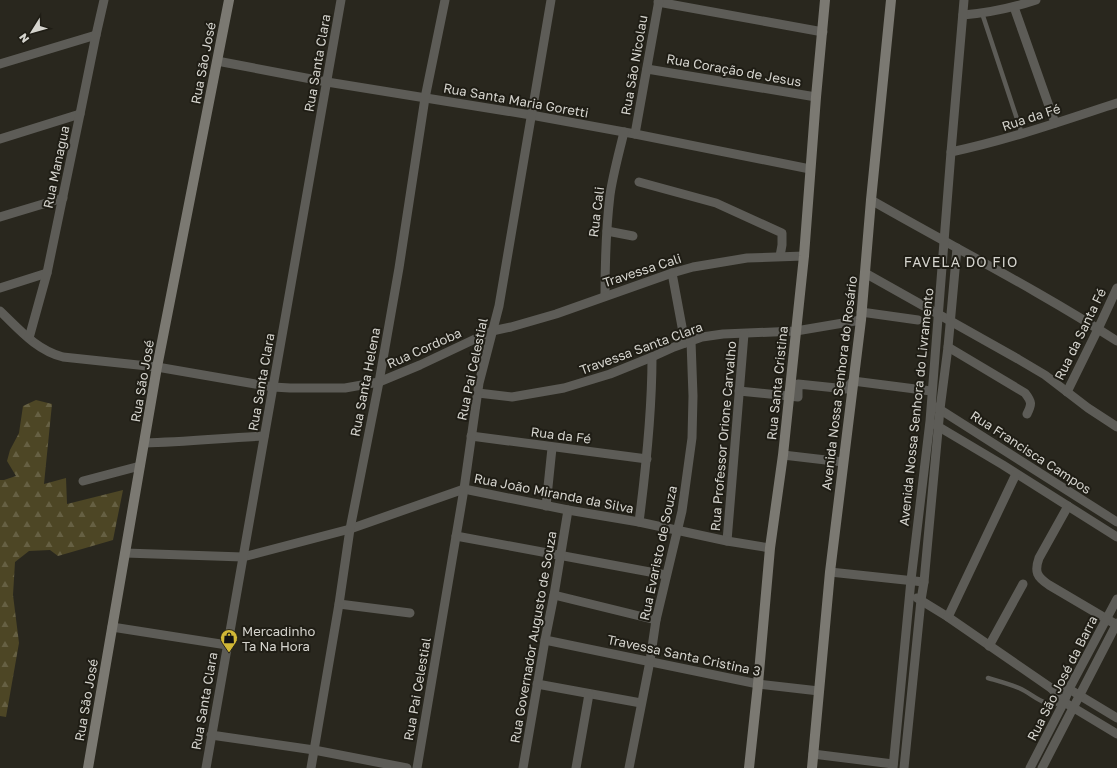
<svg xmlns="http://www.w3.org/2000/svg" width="1117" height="768" viewBox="0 0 1117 768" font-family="'Golos Text',sans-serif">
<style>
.forest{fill:url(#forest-firs)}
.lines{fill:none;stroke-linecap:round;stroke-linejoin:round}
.lane{stroke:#5d5c57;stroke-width:4.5}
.street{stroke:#5d5c57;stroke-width:9}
.secondary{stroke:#7b7972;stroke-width:10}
.labels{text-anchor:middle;stroke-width:4;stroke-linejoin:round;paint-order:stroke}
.street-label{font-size:13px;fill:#d5d4ce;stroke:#1f1d15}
.poi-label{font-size:13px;fill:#d5d4ce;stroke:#1f1d15;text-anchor:start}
.neighbourhood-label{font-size:14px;letter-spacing:1px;fill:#d5d4ce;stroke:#1f1d15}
</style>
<defs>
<pattern id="forest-firs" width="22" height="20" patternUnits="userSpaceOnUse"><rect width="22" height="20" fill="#4d4625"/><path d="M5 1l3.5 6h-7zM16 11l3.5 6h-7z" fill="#666043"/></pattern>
</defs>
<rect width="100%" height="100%" fill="#29271e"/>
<!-- forest -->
<path class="forest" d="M36 400 52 404 44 484 66 478 67 504 123 490 113 540 58 556 50 550 29 551 15 562 13 595 19 643 6 717 0 716V480H4L16 476 7 461 10 450 19 433 23 406Z"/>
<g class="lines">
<!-- lane -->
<g class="lane">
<path d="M982 13 1022 134"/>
<path d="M988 678C998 681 1009 684 1019 688 1035 695 1043 708 1063 703"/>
</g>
<!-- street -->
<g class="street">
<path d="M658 2 823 32"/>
<path d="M1014 7 1055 123"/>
<path d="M963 15C988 13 1012 8 1036 0"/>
<path d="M217 61 327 82 531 115 635 134 810 169"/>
<path d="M0 64 96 35"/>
<path d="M647 69 816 97"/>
<path d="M635 134 659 0"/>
<path d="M0 139 80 114"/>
<path d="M951 152C1008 140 1062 121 1117 103"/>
<path d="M639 182 716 203 782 233V245L780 256"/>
<path d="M871 200C953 247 1038 290 1117 341"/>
<path d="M0 217 63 198"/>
<path d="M607 231 633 236"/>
<path d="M672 273 685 343"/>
<path d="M865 273 1018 359 1045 375 1088 408 1117 427"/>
<path d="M0 288 47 273"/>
<path d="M605 296C605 262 606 229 610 195 613 174 619 153 624 132"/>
<path d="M0 311C19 329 36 350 63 357L157 367 273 387 290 388H345L379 382 420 365 492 331 511 327 556 314 672 273 693 267 747 258 804 256"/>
<path d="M861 312 918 320"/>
<path d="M29 338 47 273 80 114 96 35 104 0"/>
<path d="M948 347 1025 393C1032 402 1032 404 1027 414"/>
<path d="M739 391 798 397V384L846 389 853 381 931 391"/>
<path d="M1067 392 1098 329 1117 288"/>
<path d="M478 393 512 397 564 388 610 374 652 357 674 347 702 337 723 334 796 331 861 320"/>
<path d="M936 407 1117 522"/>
<path d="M934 424 1003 465 1117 537"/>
<path d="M471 436 647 459"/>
<path d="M144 443C184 442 224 438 264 436"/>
<path d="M783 455 843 462"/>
<path d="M83 481 140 466"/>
<path d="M546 506 552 448"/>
<path d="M1068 506 1039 558C1034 572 1037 577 1049 585L1117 625"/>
<path d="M639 522C646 468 652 413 652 357"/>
<path d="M456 536 666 575"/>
<path d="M727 541 744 334"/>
<path d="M125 553 243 557 350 529 464 489 568 510 639 522 727 541 770 548"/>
<path d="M830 572 924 582"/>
<path d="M554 595 656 620"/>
<path d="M917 598 948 617 1051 688 1064 702 1117 734"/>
<path d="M339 604 410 613"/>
<path d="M948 617 1016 474"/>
<path d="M112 627 227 645"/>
<path d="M545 640 758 684 819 691"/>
<path d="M989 646 1023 584"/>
<path d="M537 684 641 703"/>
<path d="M1051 688 1069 689 1117 718"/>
<path d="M211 735 314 750 407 768"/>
<path d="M813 754 893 764"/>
<path d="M206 768 341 0"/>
<path d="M311 768 339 604 350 529 379 382 399 268 425 98 445 0"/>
<path d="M417 768 464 489 479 383 499 306 551 0"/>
<path d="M523 768 545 640 554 595 568 510"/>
<path d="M576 768 589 694"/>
<path d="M629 768 650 661 656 620 682 511 692 438 693 396 691 341"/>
<path d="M893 768 911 580 930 421 951 152 964 0"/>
<path d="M904 768 921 600 924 582 940 409 948 347 957 248"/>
<path d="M1030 768 1064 702 1069 689 1117 599"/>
<path d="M1042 768 1117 623"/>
</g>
<!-- secondary -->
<g class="secondary">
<path d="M88 768 157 367 229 0"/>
<path d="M749 768 758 684 770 548 783 455 804 256 816 97 825 0"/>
<path d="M812 768 830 572 861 320 871 200 891 0"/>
</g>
</g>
<!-- icons -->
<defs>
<symbol id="shop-pin" viewBox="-11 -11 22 30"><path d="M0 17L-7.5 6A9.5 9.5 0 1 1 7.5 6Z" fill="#d1b736" stroke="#1f1d15"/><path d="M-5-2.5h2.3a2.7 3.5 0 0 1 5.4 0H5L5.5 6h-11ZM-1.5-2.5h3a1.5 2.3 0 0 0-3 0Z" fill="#111"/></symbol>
</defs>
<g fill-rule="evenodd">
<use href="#shop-pin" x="219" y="628" width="20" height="27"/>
</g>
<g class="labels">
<!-- street labels -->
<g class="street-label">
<text transform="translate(203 63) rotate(-79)" y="5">Rua São José</text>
<text transform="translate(317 63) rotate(-80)" y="5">Rua Santa Clara</text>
<text transform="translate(634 65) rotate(-80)" y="5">Rua São Nicolau</text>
<text transform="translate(734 70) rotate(10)" y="5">Rua Coração de Jesus</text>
<text transform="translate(516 100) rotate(10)" y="5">Rua Santa Maria Goretti</text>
<text transform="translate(1031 117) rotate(-18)" y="5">Rua da Fé</text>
<text transform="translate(56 167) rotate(-78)" y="5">Rua Managua</text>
<text transform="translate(596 212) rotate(-83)" y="5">Rua Cali</text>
<text transform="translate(642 270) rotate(-18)" y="5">Travessa Cali</text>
<text transform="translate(1080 334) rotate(-64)" y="5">Rua da Santa Fé</text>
<text transform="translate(424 348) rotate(-24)" y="5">Rua Cordoba</text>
<text transform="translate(641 348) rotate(-20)" y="5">Travessa Santa Clara</text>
<text transform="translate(472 369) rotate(-78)" y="5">Rua Pai Celestial</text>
<text transform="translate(142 381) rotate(-80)" y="5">Rua São José</text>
<text transform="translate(261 382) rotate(-80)" y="5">Rua Santa Clara</text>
<text transform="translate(365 382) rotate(-79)" y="5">Rua Santa Helena</text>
<text transform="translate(777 383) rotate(-84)" y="5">Rua Santa Cristina</text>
<text transform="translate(839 383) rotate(-83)" y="5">Avenida Nossa Senhora do Rosário</text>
<text transform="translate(916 407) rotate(-84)" y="5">Avenida Nossa Senhora do Livramento</text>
<text transform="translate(561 435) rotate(7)" y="5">Rua da Fé</text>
<text transform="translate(723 436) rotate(-85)" y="5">Rua Professor Orione Carvalho</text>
<text transform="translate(1031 452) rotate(33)" y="5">Rua Francisca Campos</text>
<text transform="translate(554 493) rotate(11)" y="5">Rua João Miranda da Silva</text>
<text transform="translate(658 553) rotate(-78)" y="5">Rua Evaristo de Souza</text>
<text transform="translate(533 637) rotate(-80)" y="5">Rua Governador Augusto de Souza</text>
<text transform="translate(684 655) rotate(12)" y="5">Travessa Santa Cristina 3</text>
<text transform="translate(1062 678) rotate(-63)" y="5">Rua São José da Barra</text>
<text transform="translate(417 689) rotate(-80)" y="5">Rua Pai Celestial</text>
<text transform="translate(86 700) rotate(-80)" y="5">Rua São José</text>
<text transform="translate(204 701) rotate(-80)" y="5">Rua Santa Clara</text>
</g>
<!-- poi labels -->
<g class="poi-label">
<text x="242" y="636">Mercadinho<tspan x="242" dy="15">Ta Na Hora</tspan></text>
</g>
<!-- neighbourhood labels -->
<g class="neighbourhood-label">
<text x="961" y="267">FAVELA DO FIO</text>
</g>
</g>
<!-- north arrow -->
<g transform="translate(32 32) rotate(233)" stroke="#1f1d15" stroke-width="3" paint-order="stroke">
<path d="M0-3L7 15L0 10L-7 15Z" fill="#d5d4ce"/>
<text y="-6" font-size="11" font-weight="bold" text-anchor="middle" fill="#d5d4ce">N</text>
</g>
</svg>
